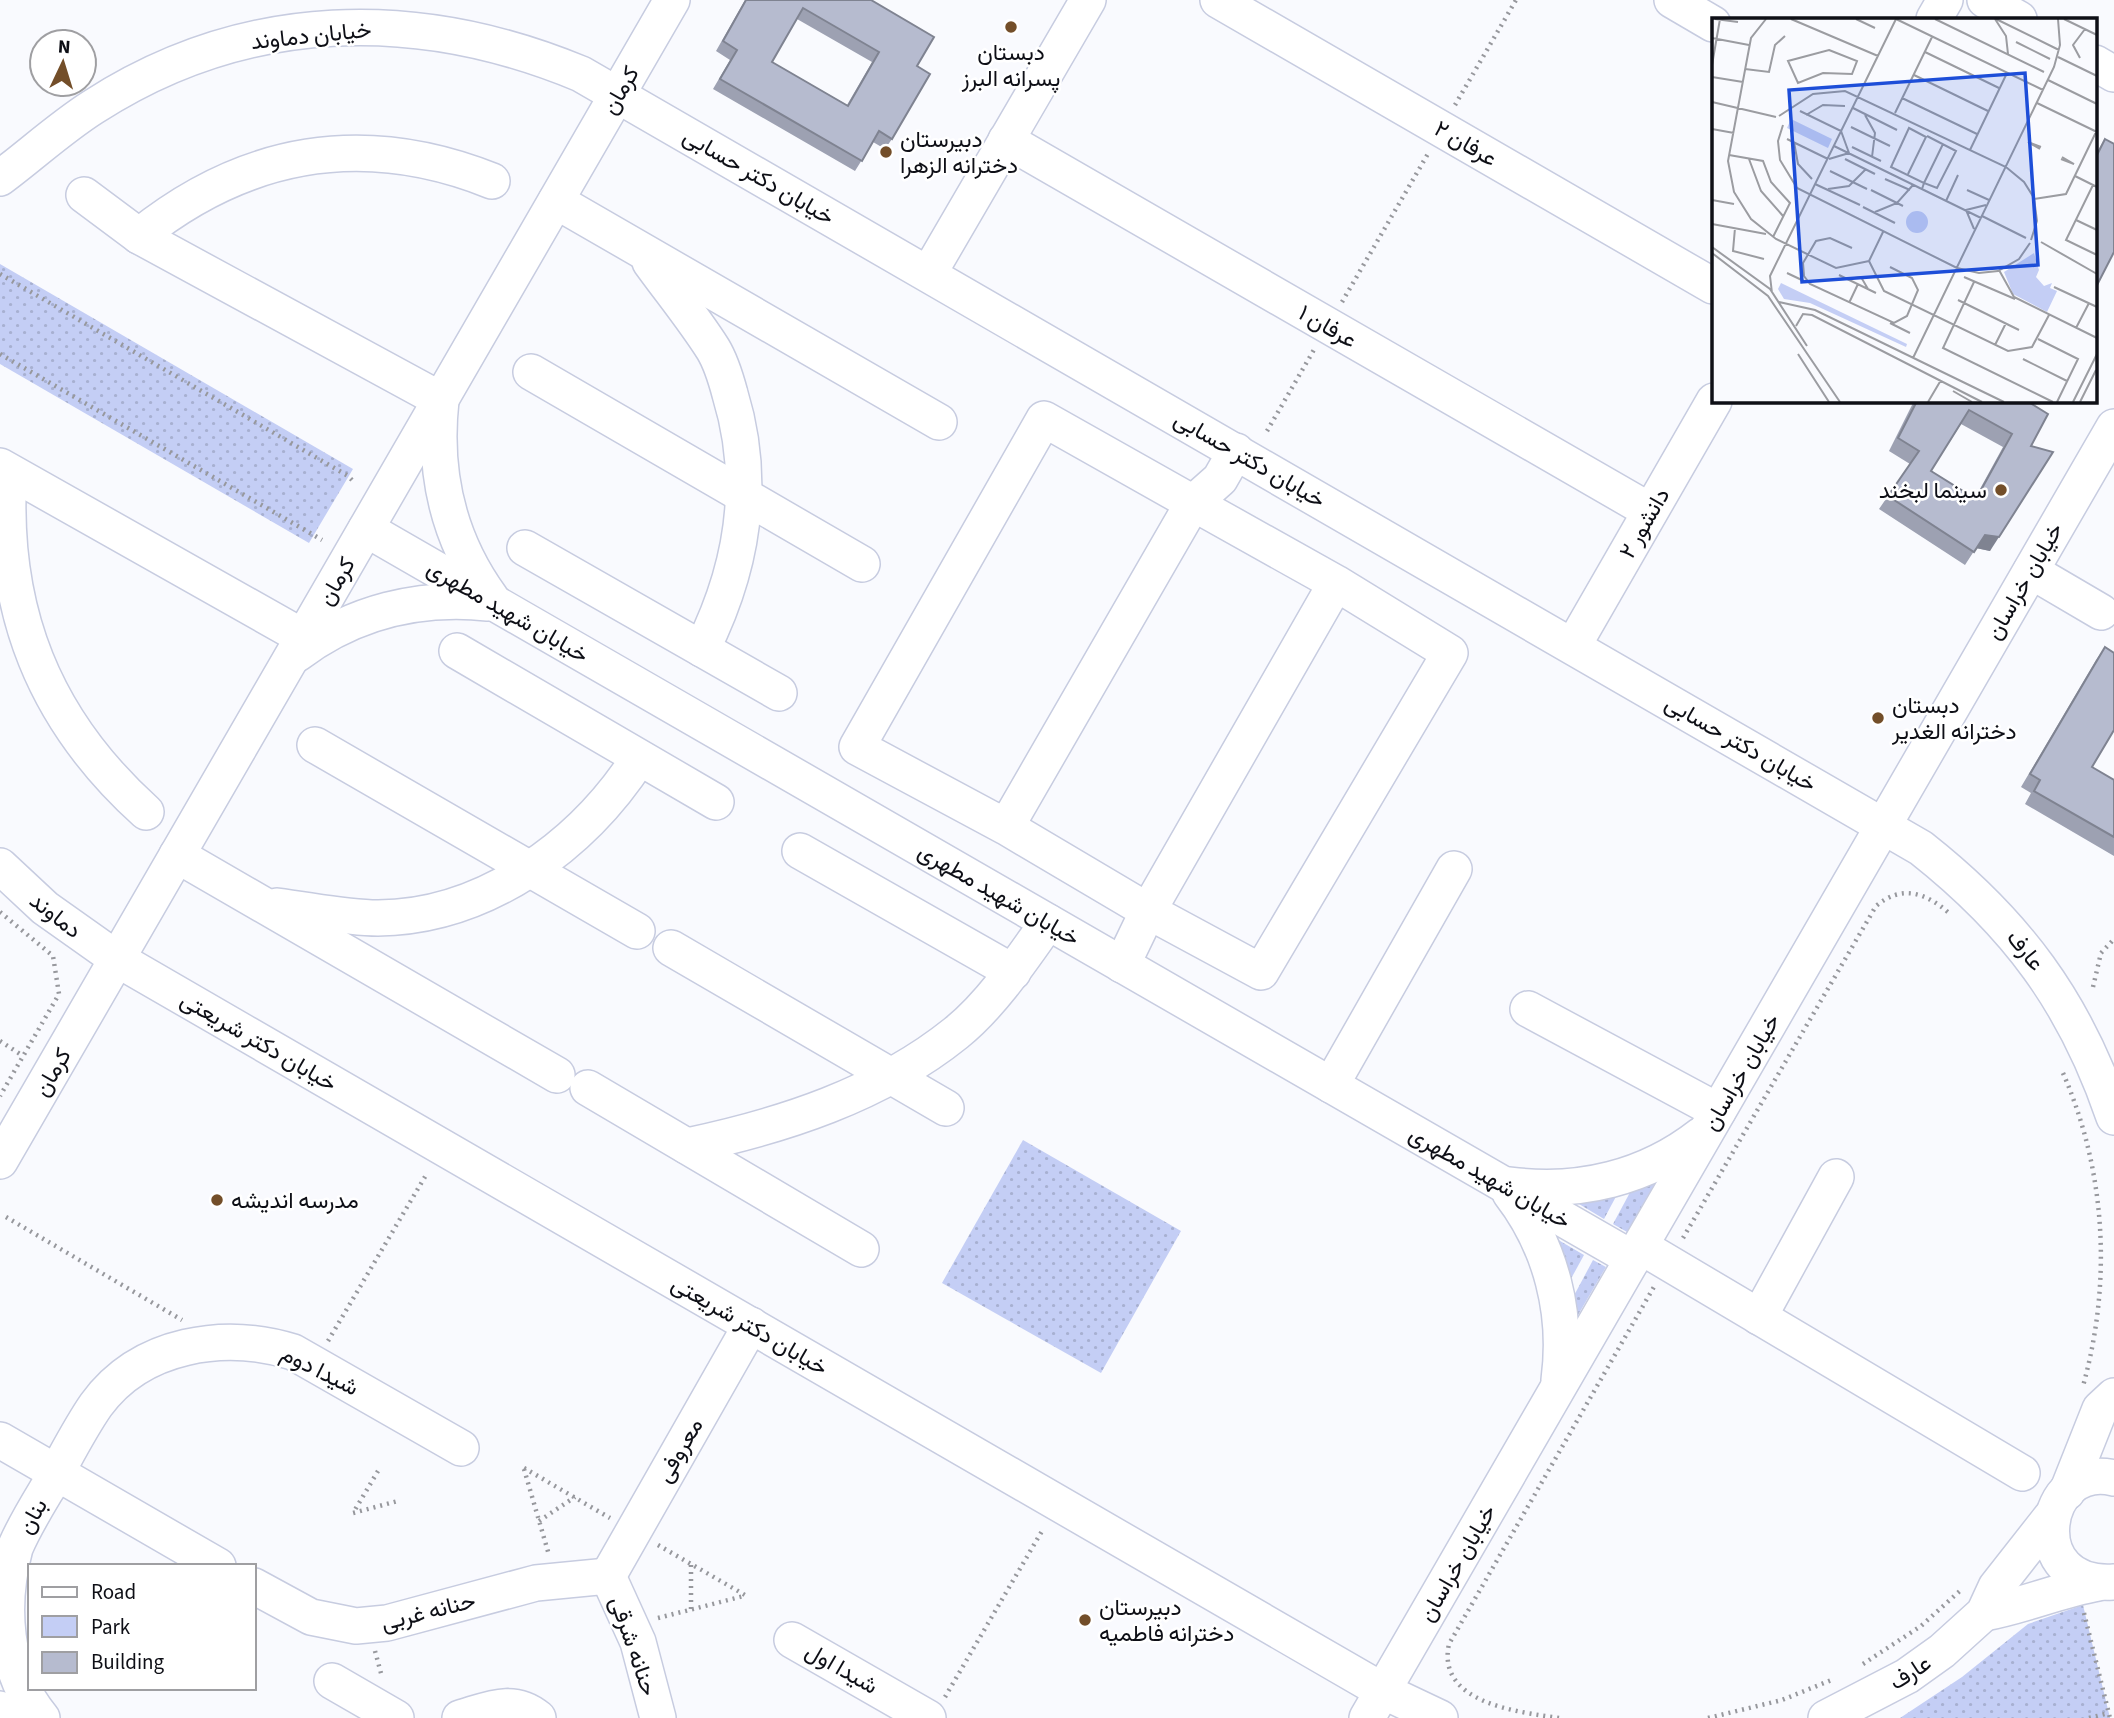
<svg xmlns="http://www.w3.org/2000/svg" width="2114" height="1718" viewBox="0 0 2114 1718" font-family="'Source Sans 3',Vazirmatn,sans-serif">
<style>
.green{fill:url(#green-dots)}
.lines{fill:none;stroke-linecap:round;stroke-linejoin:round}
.minor-casing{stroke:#c7cce0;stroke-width:38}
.path{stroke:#97989d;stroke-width:4.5;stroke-dasharray:2 5;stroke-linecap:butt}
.minor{stroke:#fff;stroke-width:35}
.wall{fill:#9da1b2;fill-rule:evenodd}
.shaded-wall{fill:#7f8391}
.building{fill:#b6bbcf;stroke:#7f8391;stroke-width:2;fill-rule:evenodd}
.poi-dot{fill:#734e29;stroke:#fff;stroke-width:2.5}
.labels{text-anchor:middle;stroke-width:5;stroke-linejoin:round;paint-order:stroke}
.street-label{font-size:23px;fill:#0e0f16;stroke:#fff}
.poi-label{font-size:23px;fill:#0e0f16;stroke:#fff;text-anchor:start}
.inset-road{fill:none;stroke:#9b9ca1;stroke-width:2}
.view{fill:#1d4ed8;fill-opacity:0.15;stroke:#1d4ed8;stroke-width:3.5}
.inset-edge{fill:none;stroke:#0e0f16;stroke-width:3.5}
</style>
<defs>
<pattern id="green-dots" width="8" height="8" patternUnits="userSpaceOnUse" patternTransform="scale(1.75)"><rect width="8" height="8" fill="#c4cef5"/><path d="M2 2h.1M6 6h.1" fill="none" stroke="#a7b0d1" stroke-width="1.8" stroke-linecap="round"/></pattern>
</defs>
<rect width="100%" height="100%" fill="#f9fafe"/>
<!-- green -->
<g class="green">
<path d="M0 264 353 469 309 543 0 364Z"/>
<path d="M1023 1140 1181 1231 1101 1373 942 1283Z"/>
<path d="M1662 1171 1627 1232 1613 1224 1634 1185Z"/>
<path d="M1620 1189 1604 1219 1564 1195Z"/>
<path d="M1543 1231 1584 1255 1567 1286Z"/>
<path d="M1593 1260 1606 1267 1571 1327 1570 1303Z"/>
<path d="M2083 1605 2110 1718H1900L1962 1677 2028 1624Z"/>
</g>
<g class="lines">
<defs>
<g id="minor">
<path d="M1218 0 1713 286"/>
<path d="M1672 0 1713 24"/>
<path d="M1985 0 2019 19"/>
<path d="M1934 19 1945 0"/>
<path d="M2095 63 2114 74"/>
<path d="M1006 140 1650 511"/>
<path d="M0 178C31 155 60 128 93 107 245 9 417 6 581 74L1921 848C2016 923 2075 1002 2114 1117"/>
<path d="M84 195 139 236 441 400C433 472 448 539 491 598"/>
<path d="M556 201 939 422"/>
<path d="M139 236C246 150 364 130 492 181"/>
<path d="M650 262C671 291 694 319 713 349 721 362 726 379 730 394 757 482 742 569 702 649"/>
<path d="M929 273 1088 0"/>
<path d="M531 372 862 564"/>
<path d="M1236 451 1220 479 1193 503 1336 583 1450 653 1261 972 1148 911 1336 583"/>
<path d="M0 466 303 637"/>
<path d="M9 472C0 610 44 720 146 812"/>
<path d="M366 529 1633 1259"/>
<path d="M525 548 779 693"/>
<path d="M2031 571 2101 612"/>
<path d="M1573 646 1714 401"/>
<path d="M457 651 716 802"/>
<path d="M297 654C353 612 419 596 488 603"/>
<path d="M315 745 637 931"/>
<path d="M1006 827 1193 503 1044 419 857 747 1006 827 1148 911 1122 965"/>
<path d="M800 851 1013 972"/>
<path d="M177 855 557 1075"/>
<path d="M0 866 45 908 117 959 1383 1691 1440 1718"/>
<path d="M277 906C310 910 345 918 378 918 486 917 583 845 639 758"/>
<path d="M671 948 946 1108"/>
<path d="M1528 1009 1718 1111"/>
<path d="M1331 1085 1454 869"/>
<path d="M588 1088 861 1249"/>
<path d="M687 1146C782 1126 879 1095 956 1033 991 1005 1022 959 1048 922"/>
<path d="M0 1161 672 0"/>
<path d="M1510 1185C1579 1194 1646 1178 1701 1135"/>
<path d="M1510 1193C1551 1246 1568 1313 1559 1380"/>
<path d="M1640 1246 2022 1473"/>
<path d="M1759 1317 1836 1177"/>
<path d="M0 1440 218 1566"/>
<path d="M2114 1478C2041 1460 2021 1588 2114 1582"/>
<path d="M2067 1492 2100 1409 2114 1396"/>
<path d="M608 1576 751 1325"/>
<path d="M608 1576 638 1642 658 1718"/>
<path d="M254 1586 311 1617 356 1626 387 1623 536 1583 608 1576"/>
<path d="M1984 1613C2023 1606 2059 1590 2098 1583"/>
<path d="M792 1640 928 1718"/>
<path d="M332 1681 396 1718"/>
<path d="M0 1709 16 1718"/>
<path d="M42 1718C3 1672 0 1604 15 1548 25 1524 40 1501 53 1479 67 1454 80 1428 96 1405 141 1343 225 1331 293 1352L461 1448"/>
<path d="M460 1718C488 1710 513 1697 538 1718"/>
<path d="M1367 1718 2114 427"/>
<path d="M1826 1718 1907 1676 1942 1651 1984 1613 1996 1587 2051 1517"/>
</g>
</defs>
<!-- minor casing -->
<use href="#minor" class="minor-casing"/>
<!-- path -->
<g class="path">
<path d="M1455 105 1516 0"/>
<path d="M0 274 348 476 355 483"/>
<path d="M1342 302 1429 152"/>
<path d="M0 354 322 540"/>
<path d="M1267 431 1315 348"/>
<path d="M0 912 53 956 59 994 0 1096"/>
<path d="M2093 987 2101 953 2114 939"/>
<path d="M0 1041 23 1056"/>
<path d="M2063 1073C2106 1172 2112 1282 2083 1386"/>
<path d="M6 1217 182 1320"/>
<path d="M1683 1238 1876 906C1902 884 1926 893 1949 913"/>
<path d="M328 1341 426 1175"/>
<path d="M524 1468 610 1518"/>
<path d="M524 1469 549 1555"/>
<path d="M378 1471 353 1513 398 1501"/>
<path d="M539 1521 575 1497"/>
<path d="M658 1545 745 1595"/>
<path d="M691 1609V1565"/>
<path d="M2084 1613 2110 1718"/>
<path d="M658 1618 744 1596"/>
<path d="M375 1651 382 1677"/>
<path d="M1863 1664 1921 1626 1962 1589"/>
<path d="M945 1697 1042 1531"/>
<path d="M1559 1718C1518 1712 1436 1703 1449 1644L1655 1285"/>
<path d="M1708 1718 1782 1700 1834 1679"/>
<path d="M2089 1718 2109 1713"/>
</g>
<!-- minor -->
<use href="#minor" class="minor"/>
</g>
<!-- wall -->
<g class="wall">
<path d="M745 0H871L917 66 892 139 885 149 873 142 855 171 713 89 730 60 716 51ZM797 19 872 62 847 105 772 62Z"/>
<path d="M2105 139 2095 289V155Z"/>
<path d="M1914 401H2027L2031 446 1990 551 1976 548 1965 565 1879 509 1910 464 1889 451ZM1961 424 2003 447 1975 498 1931 471Z"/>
<path d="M2105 647 2092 767 2114 780V856L2025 804 2031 793 2021 787 2096 660Z"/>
</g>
<!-- shaded-wall -->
<path class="shaded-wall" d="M1985 535 1999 537 1990 551 1976 548Z"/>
<!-- building -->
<g class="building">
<path d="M746 0H871L934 37 917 66 930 74 892 139 879 131 862 161 720 79 737 50 723 41ZM803 8 879 52 848 106 772 62Z"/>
<path d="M2105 139 2114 144V252L2095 289V159Z"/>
<path d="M1917 401H2027L2048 414 2031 446 2053 452 1999 537 1985 535 1974 552 1888 496 1919 451 1898 438ZM1969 410 2012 434 1976 499 1931 471Z"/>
<path d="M2105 647 2114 653V730L2092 767 2114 780V837L2034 791 2040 780 2030 774Z"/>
</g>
<!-- markers -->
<g class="poi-dot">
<circle cx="1011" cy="27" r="7"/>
<circle cx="886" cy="152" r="7"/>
<circle cx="2001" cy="490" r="7"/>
<circle cx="1878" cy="718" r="7"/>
<circle cx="217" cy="1200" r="7"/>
<circle cx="1085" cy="1620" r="7"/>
</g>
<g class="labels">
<!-- street labels -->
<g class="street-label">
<text transform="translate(311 35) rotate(-6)" y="8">خیابان دماوند</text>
<text transform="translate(620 90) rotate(-60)" y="8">کرمان</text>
<text transform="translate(1466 143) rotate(30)" y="8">عرفان ۲</text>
<text transform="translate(759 176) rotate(30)" y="8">خیابان دکتر حسابی</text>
<text transform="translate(1328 326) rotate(30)" y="8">عرفان ۱</text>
<text transform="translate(1250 459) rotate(30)" y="8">خیابان دکتر حسابی</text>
<text transform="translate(1644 523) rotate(-60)" y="8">دانشور ۲</text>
<text transform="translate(336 581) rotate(-60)" y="8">کرمان</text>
<text transform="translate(2024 581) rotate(-60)" y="8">خیابان خراسان</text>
<text transform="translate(508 611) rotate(30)" y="8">خیابان شهید مطهری</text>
<text transform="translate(1741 743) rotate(30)" y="8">خیابان دکتر حسابی</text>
<text transform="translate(999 894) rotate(30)" y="8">خیابان شهید مطهری</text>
<text transform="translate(56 915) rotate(38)" y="8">دماوند</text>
<text transform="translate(2026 950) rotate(51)" y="8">عارف</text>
<text transform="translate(259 1041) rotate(30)" y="8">خیابان دکتر شریعتی</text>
<text transform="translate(52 1072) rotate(-60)" y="8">کرمان</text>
<text transform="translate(1741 1072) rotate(-60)" y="8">خیابان خراسان</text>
<text transform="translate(1490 1177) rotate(30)" y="8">خیابان شهید مطهری</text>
<text transform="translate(750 1325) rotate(30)" y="8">خیابان دکتر شریعتی</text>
<text transform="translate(320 1370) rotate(27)" y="8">شیدا دوم</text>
<text transform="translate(679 1450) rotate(-60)" y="8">معروفی</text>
<text transform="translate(32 1516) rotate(-61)" y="8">بنان</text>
<text transform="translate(1457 1563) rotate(-60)" y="8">خیابان خراسان</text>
<text transform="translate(428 1611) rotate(-14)" y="8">حنانه غربی</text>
<text transform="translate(634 1646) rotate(71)" y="8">حنانه شرقی</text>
<text transform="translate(842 1668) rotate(30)" y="8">شیدا اول</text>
<text transform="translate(1910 1672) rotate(-33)" y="8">عارف</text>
</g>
<!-- poi labels -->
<g class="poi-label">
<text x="1011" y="60" text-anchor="middle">دبستان<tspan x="1011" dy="26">پسرانه البرز</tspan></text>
<text x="900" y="147">دبیرستان<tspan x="900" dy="26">دخترانه الزهرا</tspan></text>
<text x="1987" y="498" text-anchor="end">سینما لبخند</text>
<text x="1892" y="713">دبستان<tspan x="1892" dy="26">دخترانه الغدیر</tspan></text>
<text x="231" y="1208">مدرسه اندیشه</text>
<text x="1099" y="1615">دبیرستان<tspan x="1099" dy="26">دخترانه فاطمیه</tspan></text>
</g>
</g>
<!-- overview -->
<g transform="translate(1712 18)">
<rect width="385" height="385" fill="#f9fafe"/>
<path d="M79 101 120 121 116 130 75 110ZM194 204a11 11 0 1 1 22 0a11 11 0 1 1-22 0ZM322 235 327 252 324 259 332 268 340 265 338 270 345 273 335 294 301 276 292 254ZM69 265 195 326 194 329 98 285 72 281 66 271Z" fill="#c4cef5"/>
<path class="inset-road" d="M3 1 26 4M54 1 39 20 16 143 22 174 39 201 64 221 124 250 157 243M79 1 166 38M144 1 163 10M184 1 331 72M223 1 332 54M283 1 294 18 296 36M284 1 347 32M352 1 385 17M0 20 37 27M304 24 338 41M117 32 145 43 140 56 111 55 86 65 76 43ZM213 34 287 70M346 39 385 58M368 40 361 27 373 11M0 47 8 1M33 51 57 54 63 27 73 18M202 57 276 93M0 59 31 64M336 62 385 86M190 80 265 116M0 84 64 99M325 85 385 114M141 90 185 112M88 93 129 113 137 135 117 141M183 95 220 19M94 97 111 87 133 88M153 97 163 115 160 139M67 98 101 76 133 73 294 149 312 164 322 180 325 203 319 222M71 107 66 123 68 142 85 170 245 250 267 255 286 253 307 241 318 225M139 109 178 128M0 111 22 115M215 118 244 133 225 170 212 165 231 126M75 121 116 141M82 124 86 146 100 161M122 128 269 200M140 129 169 143M328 131 316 124 329 129M258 132 295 55M17 137 51 143 59 164 78 185 61 219M37 141 49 173 71 198M133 141 163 156M349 141 362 146 350 139M118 153 155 171M196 156 214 119 197 110 179 149 212 165 210 171M363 158 385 169M173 161 198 172M103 166 148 187M381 167 354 222 385 237M116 171 137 168 154 151M159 172 191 188M255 172 277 182M322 181 354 176 385 112M0 182 22 186M234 183 246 157M151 189 183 205M163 194 185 185 201 167M270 198 314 220M364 202 385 212M0 206 54 216M23 210 21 233 52 241M262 211 254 192 274 187M329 224 385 256M0 229 58 271 95 328M140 230 118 220 104 223 91 245 92 258 98 266 182 305 195 298 206 272 200 260 178 249M0 235 56 278 128 384M157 243 172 273 296 333 320 329 337 297M157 243 171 214M287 252 302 279 385 320M75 255 94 264M127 257 164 275M252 259 303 281M136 261 149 259 156 271M262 264 231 330 341 384M342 269 385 289M60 275 58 258 184 1M246 282 307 312M67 284 103 292 292 384M137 285 146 266M178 305 198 315M84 308 91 296 100 297 270 384M364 310 377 285M326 321 366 341 345 384M283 327 294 305M86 336 117 384M201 340 342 49 348 27 346 1M311 341 355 363M241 373 260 384M216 384 229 362M361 384 385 336M368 384 384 352"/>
<path class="view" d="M313 55 326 247 90 264 77 72Z"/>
<rect width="385" height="385" class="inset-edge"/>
</g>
<!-- legend -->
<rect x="28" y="1564" width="228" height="126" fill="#ffffff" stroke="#9f9fa2" stroke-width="2"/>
<rect x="42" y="1587" width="35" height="10" fill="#ffffff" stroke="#9f9fa2" stroke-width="2"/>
<text x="91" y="1599" font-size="21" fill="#0e0f16">Road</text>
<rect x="42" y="1616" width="35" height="21" fill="#c4cef5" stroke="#9f9fa2" stroke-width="2"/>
<text x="91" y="1634" font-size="21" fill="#0e0f16">Park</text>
<rect x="42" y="1652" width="35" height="21" fill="#b6bbcf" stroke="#9f9fa2" stroke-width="2"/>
<text x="91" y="1669" font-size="21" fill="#0e0f16">Building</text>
<!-- north arrow -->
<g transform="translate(63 63) rotate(4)"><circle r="33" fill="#ffffff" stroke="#9f9fa2" stroke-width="2"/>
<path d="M0-5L12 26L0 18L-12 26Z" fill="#734e29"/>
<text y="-10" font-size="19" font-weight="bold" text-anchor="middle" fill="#0e0f16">N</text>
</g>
</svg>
